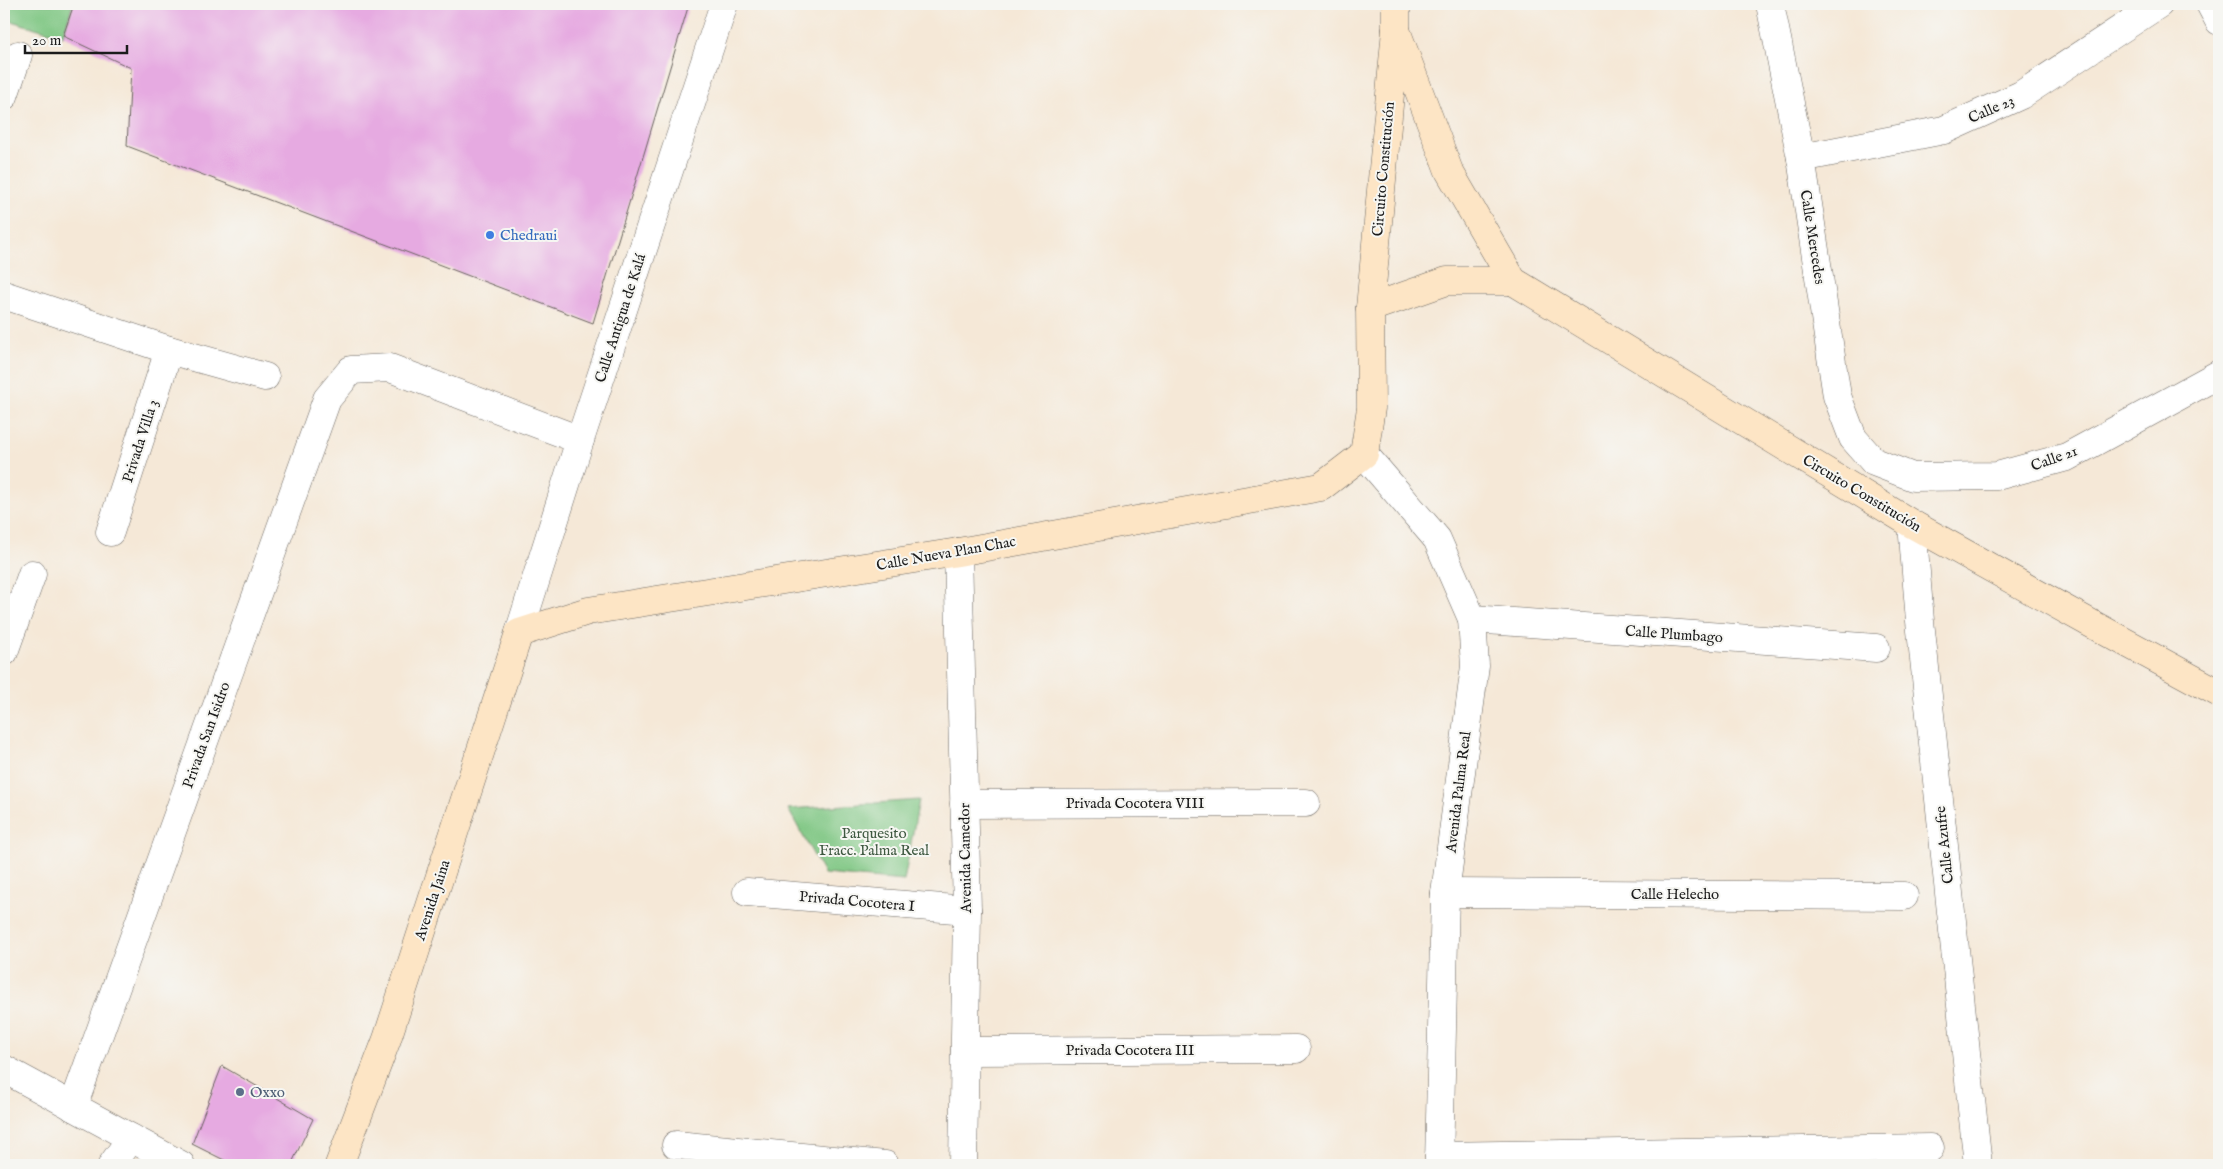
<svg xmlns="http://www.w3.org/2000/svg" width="2223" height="1169" viewBox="0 0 2223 1169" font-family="'IM FELL English',serif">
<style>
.green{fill:#7ec682;stroke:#4d714f}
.building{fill:#e6aae1}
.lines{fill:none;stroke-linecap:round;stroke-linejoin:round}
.minor-casing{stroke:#68635d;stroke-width:29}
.tertiary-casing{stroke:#68635d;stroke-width:29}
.secondary-casing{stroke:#68635d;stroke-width:29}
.minor{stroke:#fff;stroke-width:28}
.tertiary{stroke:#fff;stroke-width:28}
.secondary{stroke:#fde5c5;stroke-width:28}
.shop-dot{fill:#3f7fe0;stroke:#f6f6f2;stroke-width:2}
.service-dot{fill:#5c6f8a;stroke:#f6f6f2;stroke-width:2}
.labels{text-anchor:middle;stroke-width:4;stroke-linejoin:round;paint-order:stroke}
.street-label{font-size:15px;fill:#1c1c1c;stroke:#f6f6f2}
.shop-label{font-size:15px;fill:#366cbe;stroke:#f6f6f2;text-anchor:start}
.park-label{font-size:15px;fill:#3e5840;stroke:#f6f6f2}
.service-label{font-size:15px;fill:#4e5e75;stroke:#f6f6f2;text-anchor:start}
</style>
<rect width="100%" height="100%" fill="#f6f6f2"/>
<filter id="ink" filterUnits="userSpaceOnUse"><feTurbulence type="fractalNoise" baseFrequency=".02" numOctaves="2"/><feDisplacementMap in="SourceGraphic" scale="10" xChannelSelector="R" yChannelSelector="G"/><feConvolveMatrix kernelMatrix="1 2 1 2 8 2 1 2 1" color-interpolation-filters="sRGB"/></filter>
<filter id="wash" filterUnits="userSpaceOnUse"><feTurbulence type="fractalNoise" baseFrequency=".0096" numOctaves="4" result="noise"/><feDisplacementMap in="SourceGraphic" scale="20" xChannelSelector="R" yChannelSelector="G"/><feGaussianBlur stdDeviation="1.12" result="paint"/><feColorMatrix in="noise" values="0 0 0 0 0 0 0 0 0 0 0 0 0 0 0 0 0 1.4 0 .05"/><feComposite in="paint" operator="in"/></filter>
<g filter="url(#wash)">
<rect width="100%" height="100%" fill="#f5e8d7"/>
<!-- green -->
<g class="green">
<path d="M4 4H73L63 36 4 19Z"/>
<path d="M919 800 904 881 824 874 788 809Z"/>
</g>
<g id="blocks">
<!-- building -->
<g class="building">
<path d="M74 4H689L593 323 127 146 131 68 63 36Z"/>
<path d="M222 1066 313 1119 291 1165H234L192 1144Z"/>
</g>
</g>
</g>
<g filter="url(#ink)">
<use href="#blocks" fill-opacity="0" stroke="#68635d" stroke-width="1"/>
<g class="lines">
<defs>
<g id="minor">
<path d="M1770 4 1801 158 1837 396 1853 438 1874 462 1913 477 1997 476 2067 457 2219 374"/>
<path d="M2210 4 2219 21"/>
<path d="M4 96 18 55"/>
<path d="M1801 158 1944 130 2021 95 2159 4"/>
<path d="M4 295 169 350 265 377"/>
<path d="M1364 454 1437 539 1472 619 1475 666 1445 893 1439 1165"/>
<path d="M110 532 169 350"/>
<path d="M958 552 967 910 963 1165"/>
<path d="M1472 619 1876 648"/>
<path d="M4 652 32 574"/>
<path d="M964 804 1306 803"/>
<path d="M747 892 967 910"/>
<path d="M1445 893 1904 896"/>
<path d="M965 1051 1296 1049"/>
<path d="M73 1107 327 399 351 370 390 368 580 440"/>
<path d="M676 1145 885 1165"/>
<path d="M1439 1156 1930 1148"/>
<path d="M112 1165 131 1138"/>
</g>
<g id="tertiary">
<path d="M1912 524 1920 621 1978 1165"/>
<path d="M519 633 580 440 724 4"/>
<path d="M4 1069 181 1165"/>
</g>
<g id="secondary">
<path d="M1396 4V30L1449 171 1513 281 1912 524 2090 623 2219 693"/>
<path d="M1370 308 1447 281H1513"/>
<path d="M339 1165 387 1039 519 633 588 611 958 552 1321 487 1364 454 1371 408 1370 308 1396 30"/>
</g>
</defs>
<!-- minor casing -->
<use href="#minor" class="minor-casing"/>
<!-- tertiary casing -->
<use href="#tertiary" class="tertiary-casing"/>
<!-- secondary casing -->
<use href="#secondary" class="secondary-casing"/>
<!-- minor -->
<use href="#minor" class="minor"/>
<!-- tertiary -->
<use href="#tertiary" class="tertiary"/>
<!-- secondary -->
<use href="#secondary" class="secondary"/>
</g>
</g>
<!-- markers -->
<circle class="shop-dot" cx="490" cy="235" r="5"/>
<circle class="service-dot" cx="240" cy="1092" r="5"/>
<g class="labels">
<!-- street labels -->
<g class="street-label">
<text transform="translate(1991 109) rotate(-24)" y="5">Calle 23</text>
<text transform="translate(1383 169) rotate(-85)" y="5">Circuito Constitución</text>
<text transform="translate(1813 237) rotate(81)" y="5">Calle Mercedes</text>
<text transform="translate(620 318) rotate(-72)" y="5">Calle Antigua de Kalá</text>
<text transform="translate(140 441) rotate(-72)" y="5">Privada Villa 3</text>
<text transform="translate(2054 458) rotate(-20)" y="5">Calle 21</text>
<text transform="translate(1862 493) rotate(31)" y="5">Circuito Constitución</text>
<text transform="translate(946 553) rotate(-10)" y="5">Calle Nueva Plan Chac</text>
<text transform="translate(1674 634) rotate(4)" y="5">Calle Plumbago</text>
<text transform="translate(206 735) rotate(-70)" y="5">Privada San Isidro</text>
<text transform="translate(1458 792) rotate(-83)" y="5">Avenida Palma Real</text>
<text x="1135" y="808">Privada Cocotera VIII</text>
<text transform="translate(1944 845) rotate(-96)" y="5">Calle Azufre</text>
<text transform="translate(965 858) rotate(-91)" y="5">Avenida Camedor</text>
<text x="1675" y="899">Calle Helecho</text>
<text transform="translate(432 900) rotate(-72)" y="5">Avenida Jaina</text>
<text transform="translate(857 901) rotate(5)" y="5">Privada Cocotera I</text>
<text x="1130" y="1055">Privada Cocotera III</text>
</g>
<!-- shop labels -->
<g class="shop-label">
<text x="500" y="240">Chedraui</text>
</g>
<!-- park labels -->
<g class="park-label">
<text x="874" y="838">Parquesito<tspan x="874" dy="17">Fracc. Palma Real</tspan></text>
</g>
<!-- service labels -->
<g class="service-label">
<text x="250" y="1097">Oxxo</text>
</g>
</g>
<!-- margin -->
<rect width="2223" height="1169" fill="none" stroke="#f6f6f2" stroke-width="20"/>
<!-- scale -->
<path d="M25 45v8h102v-8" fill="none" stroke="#1c1c1c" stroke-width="2.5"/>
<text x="32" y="45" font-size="15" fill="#1c1c1c" stroke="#f6f6f2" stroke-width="4" paint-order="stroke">20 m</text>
</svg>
